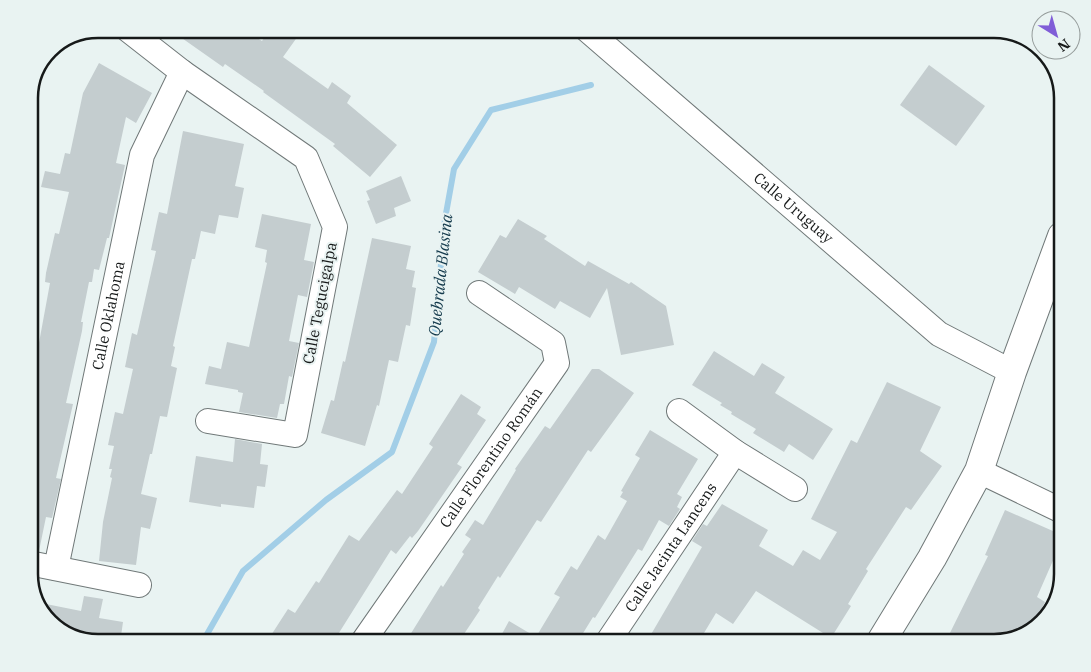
<svg xmlns="http://www.w3.org/2000/svg" width="1091" height="672" viewBox="0 0 1091 672" font-family="'IBM Plex Serif',serif">
<style>
.lines{fill:none;stroke-linecap:round;stroke-linejoin:round}
.stream{stroke:#a2cee7;stroke-width:6}
.building{fill:#c4cdcf}
.minor-casing{stroke:#707878;stroke-width:26}
.tertiary-casing{stroke:#707878;stroke-width:30}
.minor{stroke:#fff;stroke-width:24}
.tertiary{stroke:#fff;stroke-width:28}
.labels{text-anchor:middle;stroke-width:4;stroke-linejoin:round;paint-order:stroke}
.street-label{font-size:15px;fill:#161919;stroke:#e9f3f2}
.water-label{font-size:16px;font-style:italic;fill:#143a4c;stroke:#e9f3f2}
.rim{fill:none;stroke:#161919;stroke-width:2.5}
</style>
<rect width="100%" height="100%" fill="#e9f3f2"/>
<g class="lines">
<!-- stream -->
<path class="stream" d="M202 643 243 571 326 500 392 452 434 342 445 219 454 169 491 110 591 85"/>
</g>
<!-- building -->
<g class="building">
<path d="M169 29H244L262 41 270 29H303L283 57 328 89 332 82 351 96 347 103 397 145 370 177 333 146 335 144 263 92 264 91 225 64 223 67Z"/>
<path d="M99 63 152 93 136 123 126 117 116 163 125 165 109 238H107L99 270 94 269 92 282H89L81 322H83L82 331 66 403 73 404 56 478 61 479 52 518 46 517 39 551 29 550V357L36 359 50 283 45 282 46 273 55 233 59 234 69 192 41 187 45 171 60 174 65 153 70 154 83 93Z"/>
<path d="M929 65 985 106 956 146 900 105Z"/>
<path d="M183 131 244 144 235 186 244 188 238 218 219 215 215 234 201 231 195 259H192L173 346 175 347 171 366 177 368 167 417 160 416 152 454H150L141 494 157 498 150 529 141 527 136 565 99 561 103 522 112 478 110 477 112 469H109L114 446 108 445 115 412 123 414 133 369 125 367 132 333 137 335 156 251 151 250 159 212 167 214Z"/>
<path d="M401 176 411 201 394 208 396 216 376 224 367 201 370 200 366 191Z"/>
<path d="M262 214 311 224 304 260 314 262 307 297 298 295 289 341 299 343 292 377 289 376 284 404H280L277 418 239 412 243 393 238 392V390L205 384 209 366 221 369 227 342 249 347 267 263 265 262 267 250 255 247Z"/>
<path d="M518 219 547 236 544 239 585 266 588 261 629 284 631 282 666 306 674 345 621 355 607 288 590 318 560 301 555 309 519 287 515 294 478 272 500 235 506 238Z"/>
<path d="M372 238 411 246 406 269 415 271 412 287 416 288 410 326 406 325 398 362 389 360 379 406 377 405 365 446 321 433 331 400 334 401 343 361 345 362Z"/>
<path d="M714 351 754 376 762 363 785 377 775 393 833 429 813 460 789 444 784 452 753 433 756 429 731 414 732 412 720 405 722 403 692 385Z"/>
<path d="M592 369H599L634 393 591 452 588 450 541 522 537 520 500 578 498 576 478 608 480 610 458 643H405L441 585 443 587 464 554 462 552 471 539 465 535 475 520 483 525 516 470 515 469 545 426 550 429Z"/>
<path d="M887 382 941 407 920 451 942 466 911 510 906 507 866 569 868 571 848 604 851 606 831 638 756 591 733 624 716 613 698 643H646L702 547 692 541 703 524 707 526 722 504 768 530 759 546 793 566 803 550 820 560 837 532 811 519 851 440 857 443Z"/>
<path d="M461 394 481 407 477 414 486 420 457 464 462 467 418 531 412 538 410 536 396 554 391 550 337 636 334 634 328 643H266L288 609 295 613 316 581 319 583 349 535 359 541 397 490 402 494 433 447 429 444Z"/>
<path d="M650 430 698 459 677 494 682 497 677 507 680 509 669 526 659 520 642 551 638 549 595 618 593 617 577 643H497L509 621 536 637 560 597 554 594 571 566 577 570 598 535 605 540 627 501 620 497 623 492 621 491 640 458 635 455Z"/>
<path d="M235 439 262 444 260 464 268 465 265 487 257 486 254 508 221 504V507L189 502 196 456 233 462Z"/>
<path d="M1005 510 1062 535V540L1037 597 1045 602 1028 634 1013 638 1002 632 996 643H945L988 556 985 555Z"/>
<path d="M84 596 103 599 99 618 123 622 120 643H97L63 634 38 609 36 602 81 611Z"/>
</g>
<g class="lines">
<defs>
<g id="minor">
<path d="M127 29 182 72 306 158 335 227 295 435 208 421"/>
<path id="s1" d="M586 29 939 334 1012 372"/>
<path d="M679 411 735 452 795 489"/>
<path d="M979 471 1062 511"/>
<path d="M29 563 139 585"/>
<path id="s2" d="M56 568 142 155 182 72"/>
<path id="s3" d="M362 643 557 363 553 343 479 293"/>
<path id="s4" d="M607 643 735 452"/>
</g>
<path id="tertiary" d="M880 643 932 558 979 471 1012 372 1062 236"/>
</defs>
<!-- minor casing -->
<use href="#minor" class="minor-casing"/>
<!-- tertiary casing -->
<use href="#tertiary" class="tertiary-casing"/>
<!-- minor -->
<use href="#minor" class="minor"/>
<!-- tertiary -->
<use href="#tertiary" class="tertiary"/>
</g>
<g class="labels">
<!-- street labels -->
<g class="street-label">
<text dy="5" stroke="none"><textPath href="#s1" startOffset="274">Calle Uruguay</textPath></text>
<text transform="translate(320 303) rotate(-79)" y="5">Calle Tegucigalpa</text>
<text dy="5" stroke="none"><textPath href="#s2" startOffset="258">Calle Oklahoma</textPath></text>
<text dy="5" stroke="none"><textPath href="#s3" startOffset="226">Calle Florentino Román</textPath></text>
<text dy="5" stroke="none"><textPath href="#s4" startOffset="115">Calle Jacinta Lancens</textPath></text>
</g>
<!-- water labels -->
<g class="water-label">
<text transform="translate(440 275) rotate(-84)" y="6">Quebrada Blasina</text>
</g>
</g>
<!-- crop -->
<path d="M0 0H1091V672H0ZM98 38H994A60 60 0 0 1 1054 98V574A60 60 0 0 1 994 634H98A60 60 0 0 1 38 574V98A60 60 0 0 1 98 38Z" fill="#e9f3f2" fill-rule="evenodd"/>
<path class="rim" d="M98 38H994A60 60 0 0 1 1054 98V574A60 60 0 0 1 994 634H98A60 60 0 0 1 38 574V98A60 60 0 0 1 98 38Z"/>
<!-- north arrow -->
<g transform="translate(1056 35) rotate(143)"><circle r="24" fill="#e9f3f2" stroke="#959c9b"/>
<path d="M0-4L9 19L0 12L-9 19Z" fill="#805dd7"/>
<text y="-8" font-size="14" font-weight="bold" text-anchor="middle" fill="#161919">N</text>
</g>
</svg>
